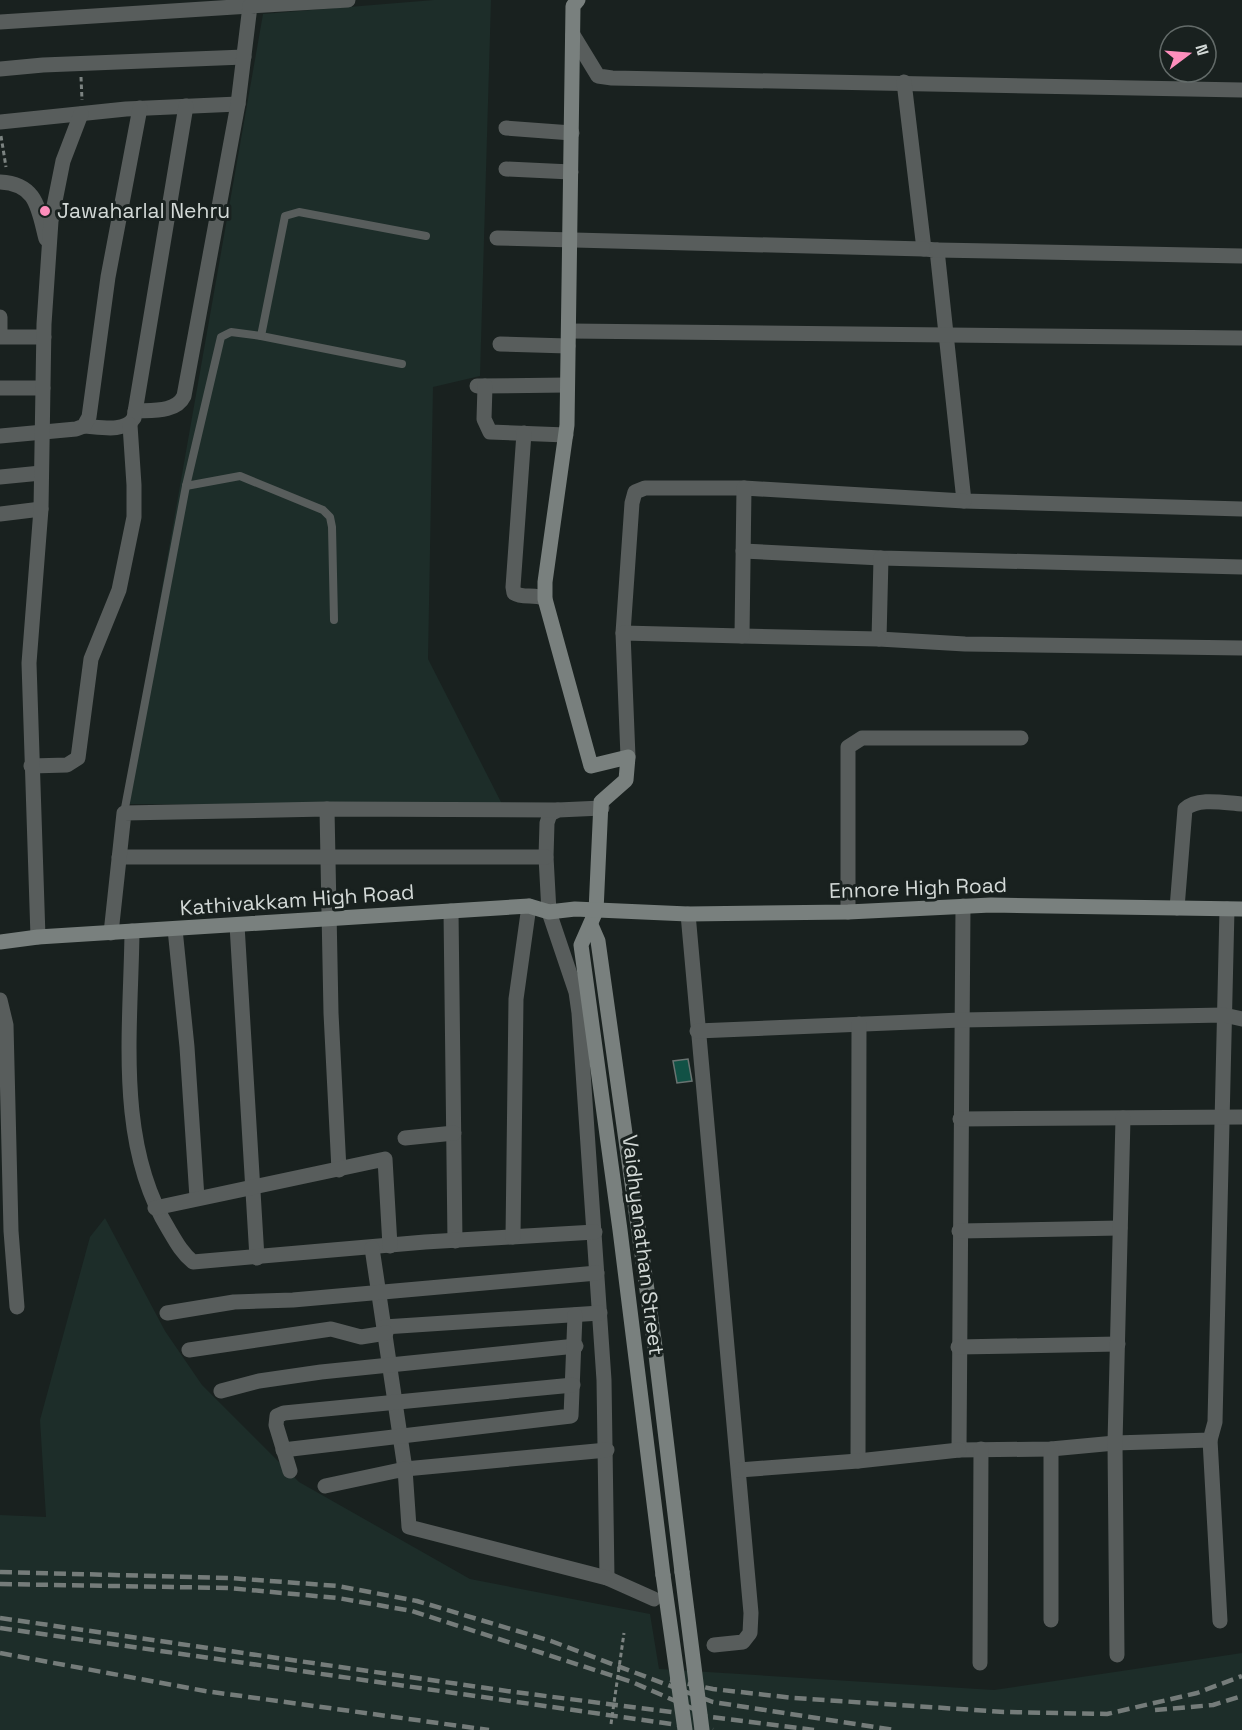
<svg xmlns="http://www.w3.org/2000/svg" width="1242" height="1730" viewBox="0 0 1242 1730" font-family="'Space Grotesk',sans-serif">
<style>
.built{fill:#1d2d29}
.building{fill:#115145;stroke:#697371;stroke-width:1.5}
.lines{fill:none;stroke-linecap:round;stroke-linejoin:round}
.path{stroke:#7c8381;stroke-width:3;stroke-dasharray:4.5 3;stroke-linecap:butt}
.lane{stroke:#585d5c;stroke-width:8}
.street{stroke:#585d5c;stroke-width:15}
.secondary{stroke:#79807e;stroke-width:15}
.rail{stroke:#757c7a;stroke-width:4.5;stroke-dasharray:12 6;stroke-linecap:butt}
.path-bridge{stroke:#7c8381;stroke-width:3;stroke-dasharray:4.5 3;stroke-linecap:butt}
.secondary-bridge{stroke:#79807e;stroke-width:15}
.poi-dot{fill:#fe8ebc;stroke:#19211f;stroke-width:2}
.labels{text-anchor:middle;stroke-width:6;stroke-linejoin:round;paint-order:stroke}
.poi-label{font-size:21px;fill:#d3d9d7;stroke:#19211f;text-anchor:start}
.street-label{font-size:21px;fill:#d3d9d7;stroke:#19211f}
</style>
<rect width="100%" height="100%" fill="#19211f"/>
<!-- built -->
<g class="built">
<path d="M434 0H491L480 376 433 387 428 659 503 806 124 804 263 14Z"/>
<path d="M105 1218 165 1331 202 1385 299 1482 470 1579 650 1614 659 1669 994 1690 1242 1653V1730H0V1515L46 1517 40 1420 90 1237Z"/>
</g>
<!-- building -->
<path class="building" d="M688 1059 692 1081 677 1083 673 1061Z"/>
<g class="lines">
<!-- path -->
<g class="path">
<path d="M81 77 82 100"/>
<path d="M1 136 6 167"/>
</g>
<!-- lane -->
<g class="lane">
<path d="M261 336 402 364"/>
<path d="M186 486 240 476 323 510 330 517 332 527 334 620"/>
<path d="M124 813 186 486 221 337 231 332 261 336 285 216 299 212 426 236"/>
</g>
<!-- street -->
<g class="street">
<path d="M0 22 250 6V0"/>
<path d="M573 35 598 76 612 78 1242 90"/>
<path d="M0 69 43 65 244 57"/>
<path d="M904 82 924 249 937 250 964 501 1242 509"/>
<path d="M0 122 126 109 238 104"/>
<path d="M506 128 572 133"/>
<path d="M506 169 571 172"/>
<path d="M0 182C37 184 38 208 46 239"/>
<path d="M497 238 924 249"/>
<path d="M937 250 1242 256"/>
<path d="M0 317V337H44"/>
<path d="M569 331 1242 338"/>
<path d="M500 344 568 346"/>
<path d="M477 386 567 385"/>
<path d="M485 386 484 419 490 432 566 435"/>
<path d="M0 388H43"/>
<path d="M135 411C151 410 176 413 184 396L238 104 250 6 348 0"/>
<path d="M84 426C100 427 125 433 134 418L186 106"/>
<path d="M524 433 513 587 514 593C523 599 535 593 545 599"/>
<path d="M0 436 76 429 84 426 89 417 108 277 140 108"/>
<path d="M0 477 41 473"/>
<path d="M0 514 41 509"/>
<path d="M743 551 881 558 1242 567"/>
<path d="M881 558 879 639 965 644 1242 648"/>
<path d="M623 633 632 503 635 492 645 488H744L964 501"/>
<path d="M742 636 879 639"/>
<path d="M628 757 623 633 742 636 744 488"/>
<path d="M31 766 67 765 78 758 91 659 119 590 134 517V485L130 425"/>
<path d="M602 808 558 810 550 814 547 823 546 857 549 912 576 992 579 1013 604 1380 607 1578"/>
<path d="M327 809 331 1013 339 1170"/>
<path d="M119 857H546"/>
<path d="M963 906 959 1450 1051 1449 1115 1443 1210 1440 1215 1422 1227 909"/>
<path d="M1177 908 1185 809C1198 797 1225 803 1242 804"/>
<path d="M451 911 455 1241"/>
<path d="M848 912V747L862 738H1021"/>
<path d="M688 914 751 1613 750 1633 743 1642 714 1645"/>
<path d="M237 925 257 1258"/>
<path d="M175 929 187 1047 197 1198"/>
<path d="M132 931C131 1029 115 1143 169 1230 176 1242 182 1253 193 1262L425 1242 595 1232"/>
<path d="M111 933 124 813 327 809 558 810"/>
<path d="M38 937 29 663 41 509 44 324 51 221 63 161 81 114"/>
<path d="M0 1000 6 1025 11 1231 17 1307"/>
<path d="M697 1031 961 1020 1224 1015 1242 1019"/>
<path d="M960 1119 1242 1117"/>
<path d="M405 1138 454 1133"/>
<path d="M155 1208 385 1159 390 1246"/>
<path d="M959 1231 1120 1228"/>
<path d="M513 1237 516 999 529 906"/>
<path d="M372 1248 405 1469 607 1450"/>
<path d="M167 1313 234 1302 293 1300 597 1273"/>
<path d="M384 1327 600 1313"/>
<path d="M958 1347 1118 1344"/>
<path d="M189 1350 331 1329 361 1337 386 1333"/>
<path d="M221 1391 259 1381 321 1372 576 1346"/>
<path d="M1210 1440 1220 1621"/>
<path d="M1051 1449V1620"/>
<path d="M283 1450 571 1416 575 1315"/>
<path d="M858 1461 859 1024"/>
<path d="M739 1470 858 1461 959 1450"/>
<path d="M290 1471 276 1425 277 1416 284 1413 573 1385"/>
<path d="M325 1486 405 1469 409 1527 607 1578 654 1599"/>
<path d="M1117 1655 1115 1443 1123 1118"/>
<path d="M980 1663 981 1449"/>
</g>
<!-- secondary -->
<g class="secondary">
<path d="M578 0 573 6 567 425 545 582V599L591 766 628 757 626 780 601 802 596 911 581 945 620 1230 663 1575"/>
<path d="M591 925 598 941 655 1347 682 1572"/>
<path d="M0 942 38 937 529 906 549 912 575 909 688 914 848 912 991 905 1242 909"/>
</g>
<!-- rail -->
<g class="rail">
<path d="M0 1572 230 1578 338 1586 417 1601 551 1641 713 1702 894 1730"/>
<path d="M0 1584 228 1588 338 1598 412 1611 632 1682 696 1710"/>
<path d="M0 1618 514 1692 814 1730"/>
<path d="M0 1628 713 1730"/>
<path d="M0 1653 205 1691 489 1730"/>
<path d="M670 1680 713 1689 794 1698 1004 1712 1107 1714 1197 1693 1242 1676"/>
<path d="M1155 1710 1213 1705 1242 1696"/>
</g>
<!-- path-bridge -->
<path class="path-bridge" d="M611 1724 624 1633"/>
<!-- secondary-bridge -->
<g class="secondary-bridge">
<path d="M682 1572 702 1730"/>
<path d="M663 1575 685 1730"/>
</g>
</g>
<!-- markers -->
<circle class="poi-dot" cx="45" cy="211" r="6"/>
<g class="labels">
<!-- poi labels -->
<g class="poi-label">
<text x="57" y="218">Jawaharlal Nehru</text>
</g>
<!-- street labels -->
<g class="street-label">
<text transform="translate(918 888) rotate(-2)" y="7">Ennore High Road</text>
<text transform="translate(297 900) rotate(-4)" y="7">Kathivakkam High Road</text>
<text transform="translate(643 1245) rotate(83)" y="7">Vaidhyanathan Street</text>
</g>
</g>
<!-- north arrow -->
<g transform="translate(1188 54) rotate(74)"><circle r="28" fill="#19211f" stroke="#636b69" stroke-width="1.5"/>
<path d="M0-4.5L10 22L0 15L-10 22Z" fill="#fe8ebc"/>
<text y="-9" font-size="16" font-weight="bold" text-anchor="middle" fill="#d3d9d7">N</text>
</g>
</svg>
